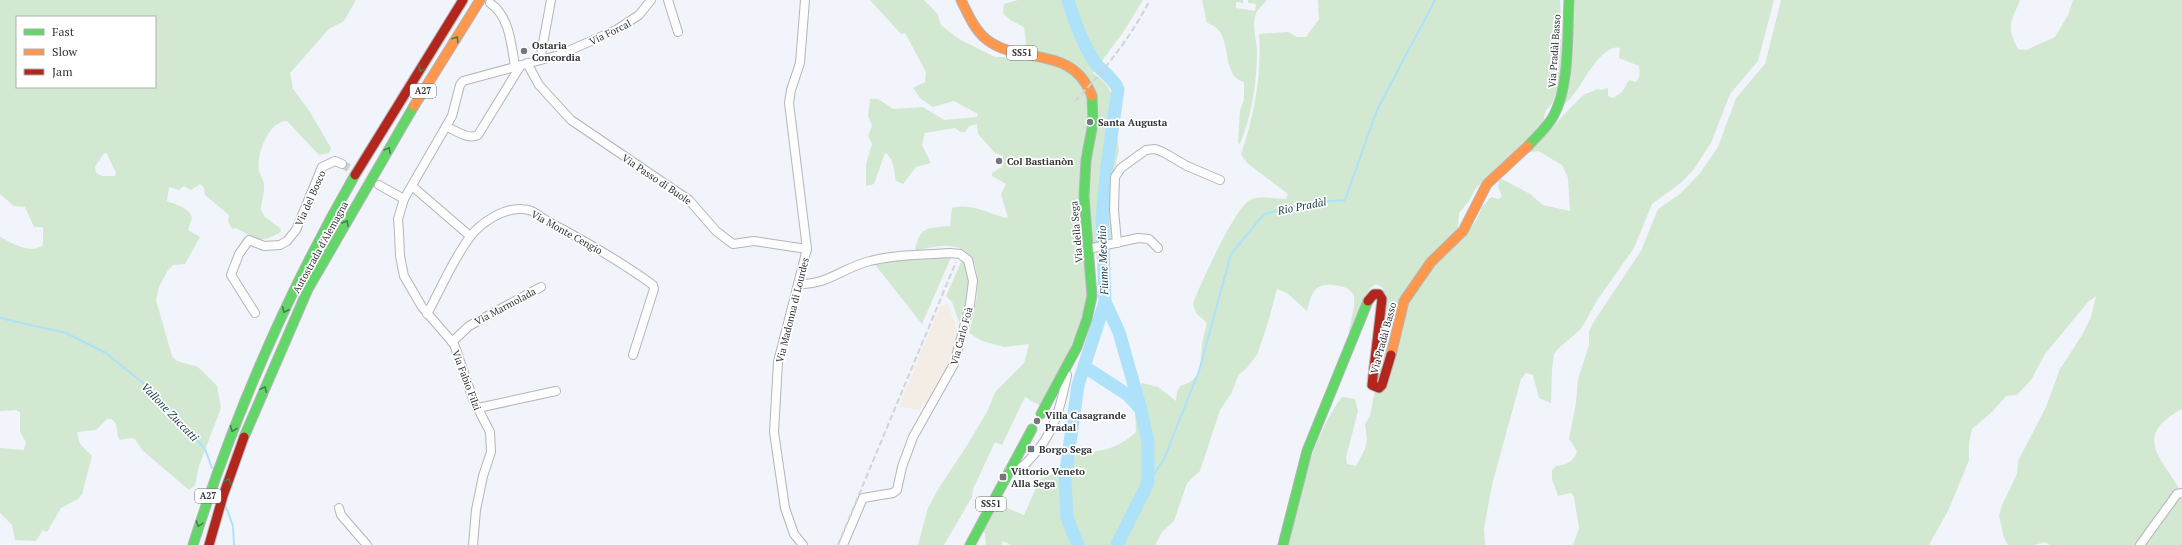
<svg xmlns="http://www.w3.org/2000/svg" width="2182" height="545" viewBox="0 0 2182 545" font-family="'PT Serif',serif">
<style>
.industrial{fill:#f3ede5}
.green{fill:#d2e8d1;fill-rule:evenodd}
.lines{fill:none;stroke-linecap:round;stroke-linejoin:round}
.stream{stroke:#ade2fa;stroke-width:2}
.river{stroke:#ade2fa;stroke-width:13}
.street-tunnel{stroke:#ccced4;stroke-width:8;stroke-dasharray:8 4;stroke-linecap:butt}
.street-casing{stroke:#b4b5ba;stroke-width:10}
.fast-casing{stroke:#b4b5ba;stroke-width:11}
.slow-casing{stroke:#b4b5ba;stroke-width:11}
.jam-casing{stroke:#b4b5ba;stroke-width:11}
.street{stroke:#fdfdfe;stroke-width:8}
.fast{stroke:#63d668;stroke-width:9}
.slow{stroke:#ff974d;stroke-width:9}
.jam{stroke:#b3261e;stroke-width:9}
.rail{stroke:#d2d3d5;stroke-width:2;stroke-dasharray:6 3;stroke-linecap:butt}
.oneway{stroke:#487d4e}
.poi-dot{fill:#75777c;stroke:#fff;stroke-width:1.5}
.labels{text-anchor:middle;stroke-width:3.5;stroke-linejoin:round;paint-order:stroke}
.shield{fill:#fff;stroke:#707174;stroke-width:1}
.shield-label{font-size:9px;font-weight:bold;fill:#323438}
.street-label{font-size:10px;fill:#323438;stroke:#fff}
.poi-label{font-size:10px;font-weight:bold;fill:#323438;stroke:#fff;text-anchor:start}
.water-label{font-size:11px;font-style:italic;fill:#1f414f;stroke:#fff}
</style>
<rect width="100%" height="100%" fill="#f2f4fb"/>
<!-- industrial -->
<path class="industrial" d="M948 304 959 337 952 362 928 404 923 402 920 410 899 407 940 306Z"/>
<!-- green -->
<g class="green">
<path d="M0 0H356L344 21 329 29 290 73 293 89 310 112 331 148 329 153 319 155 287 121C269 120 256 155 259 170 260 175 264 180 264 185 265 193 261 201 261 210L265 217 280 228 281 231C279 234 277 234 273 236 257 244 251 235 236 228L232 229 228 221 229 215 205 195 204 188 200 184 191 190 184 186 179 190 169 187 167 201C176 205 189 207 192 218L188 230 200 237 185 264 173 265 168 270 159 287 156 300 172 356 177 361 198 367 217 386 221 408 199 466 195 485 189 490 142 450 135 439 130 438 120 440C115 434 120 424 111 419H107L96 430 77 432 80 444 92 456 82 494 78 499 61 508 47 532 43 530 36 541 15 540 12 525 0 513V448L24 450 26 442 20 432V412L16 410 0 411V237C13 243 29 255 43 245V227H34L25 207 14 206 0 194ZM17 17H155V87H17ZM104 153 107 154 116 173 115 176H102L96 173 95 167Z"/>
<path d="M870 0H924L937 13 941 25 959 39 995 57H1012L1024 53 1026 41 1024 27 1010 20 1003 13 1004 4 1018 0H1064L1070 20 1078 14 1074 0H1143L1122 34 1093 73C1118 91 1113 99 1107 126L1116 128 1119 150 1114 172 1121 174 1117 186 1120 240 1086 248 1090 302 1044 408 1025 397 1002 445 995 442 973 489 972 497 944 545H918L928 508 937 491 966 447 988 410 995 392 1024 363 1029 344 1004 347 982 341 969 333C976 307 991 249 949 246 938 245 925 249 915 251 919 226 928 228 950 226L952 208C973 202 989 215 1008 218L1001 194 1006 184 992 176V173L1003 166V156L995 153 978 134 977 124 969 126 965 132H961L955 128 925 133 922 145 931 163 916 167 903 184 896 181C894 173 894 157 885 153L874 184 866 186V164L872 144 868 136 872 126 868 116 870 99H878L893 109 923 107 944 120 977 117 978 114 954 101 933 107 921 99 913 88 925 82 926 72 905 33 901 34Z"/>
<path d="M1202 0H1243V3L1236 2V8L1255 11 1256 4 1248 3V0H1267C1263 5 1256 10 1255 17 1252 27 1257 40 1257 51 1257 83 1252 114 1240 144L1238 143 1240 110 1244 100V82C1218 74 1236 31 1207 23Z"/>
<path d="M1318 0H1560L1562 46 1561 78 1552 104 1546 110 1542 126 1475 189 1469 201 1459 213 1458 232 1422 271 1377 386 1381 294 1383 288 1376 284 1370 288 1348 334C1350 325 1357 301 1353 294 1350 289 1345 287 1340 286 1316 281 1312 290 1307 311L1287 293 1277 289 1267 326 1257 355 1246 369 1239 374 1231 394 1220 410 1200 471 1187 483 1174 521 1162 532 1155 545H1011L1003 541 1001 545H986L985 533 980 530 997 504 1024 515 1040 479 1070 468 1077 453C1103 451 1116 450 1136 432L1135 409 1130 405 1142 383 1158 387 1176 401 1177 392 1180 386C1203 380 1200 365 1202 345 1203 338 1205 330 1207 323L1196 313 1193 304C1199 286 1236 206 1250 200 1260 195 1275 199 1286 199L1288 194 1247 163 1241 154C1254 116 1262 74 1259 34L1288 32 1297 37H1306L1319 19Z"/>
<path d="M1571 0H1774L1758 61 1730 94 1711 143 1694 169 1682 182 1652 204 1634 248 1598 299 1581 329 1559 348 1554 354 1552 369 1551 403 1539 398 1533 375 1526 373 1521 379 1492 485 1484 528 1485 545H1287C1301 494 1310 440 1342 397L1355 399 1358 411 1346 458 1347 464 1356 466 1365 449 1367 440 1365 424 1370 416 1375 390 1403 312 1426 274 1457 241 1462 240 1476 221 1482 207 1491 197 1498 199 1502 197 1498 186 1499 180 1502 179 1530 194 1543 205 1570 211 1568 178 1562 165 1538 151 1527 153 1583 95 1598 89 1601 90 1608 88V96L1613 98 1622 92 1629 80 1636 82C1640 78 1640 72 1639 66L1619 58 1620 48C1605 43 1586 76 1579 87 1574 95 1567 102 1560 109Z"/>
<path d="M1781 0H2020C2012 21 2005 25 2018 49L2026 50 2055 37 2068 15 2073 0H2182V409C2132 436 2161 457 2180 490L2138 545H2050L2045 542 2034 545H2008L2004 538 1999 516 2002 505 2017 474 2018 461 2046 407 2060 369 2082 335 2091 317 2096 296 2088 302 2045 354 2031 380 2017 395 2006 396 1993 411 1972 429 1969 443V460L1949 509 1929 545H1573L1579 528 1574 497 1571 493 1558 496 1552 479V470L1556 466C1567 465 1574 461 1577 451L1569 439 1576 403 1578 379 1589 345V331L1593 323 1641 251 1658 209 1680 194 1700 173 1718 147 1736 98 1765 64Z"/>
<path d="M952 255 922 324 873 262Z"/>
<path d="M962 260C976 270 965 312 961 327L952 302 946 296Z"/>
<path d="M2182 496V545H2144L2176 498Z"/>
</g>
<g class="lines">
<!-- stream -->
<g class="stream">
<path d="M0 318 66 333 106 353 153 391 205 449 212 468"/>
<path d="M1148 483 1164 459 1199 371 1231 254 1264 214 1316 202 1345 200 1377 110 1435 0"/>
<path d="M226 507 233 526 234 545"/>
</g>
<!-- river -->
<g class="river">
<path d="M1068 0C1074 21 1082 42 1094 61 1101 72 1113 77 1118 89L1107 166 1102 219 1105 302 1119 332 1141 410 1148 442V483L1117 545"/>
<path d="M1085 367 1128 395 1139 407"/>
<path d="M1078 545 1067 518 1065 478 1078 385 1105 302"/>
</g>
<!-- street-tunnel -->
<path class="street-tunnel" d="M342 164 359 174"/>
<defs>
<g id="street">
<path d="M668 0 678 32"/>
<path d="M490 3C510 17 511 44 515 66"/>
<path d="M540 60 551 0"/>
<path d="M527 63 539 85 571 120 689 200 716 231 733 244 754 241 807 249"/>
<path d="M447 127C457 131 468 140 478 135L521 65"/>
<path d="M379 185 404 199"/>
<path d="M412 186 470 236"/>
<path d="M1117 243 1114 210 1115 177 1121 168 1146 150 1155 149 1163 152 1187 166 1220 180"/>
<path d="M1088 249 1138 238 1149 239 1158 248"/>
<path d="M798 284C826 286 844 267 870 261 896 254 924 255 950 253L960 254 968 260 973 281 970 305 954 364 913 437 902 467 897 490 893 493 863 498 843 545"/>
<path d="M255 313 231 275 239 254 249 240 264 246 280 245 287 241 296 230 322 167 335 161 342 164"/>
<path d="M427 314C441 289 453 259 470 237 481 222 504 208 522 209 534 209 539 217 549 222 585 241 620 261 653 285L654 289 633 355"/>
<path d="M452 342 469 326 541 287"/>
<path d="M478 408 556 391"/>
<path d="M1009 470C1019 470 1024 466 1030 459 1054 435 1061 406 1067 375"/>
<path d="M339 508 341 515 367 545"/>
<path d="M473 545 476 510 483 476 491 452 490 432 473 399 454 344 422 307 404 276 400 256 399 232 398 219 404 199 452 116 460 85 463 81 559 55 616 30 639 15 651 0"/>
<path d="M803 545 794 534 785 508 774 432 778 362 807 249 789 103 791 90 800 63 805 0"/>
<path d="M2140 545 2177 494 2182 493"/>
</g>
<g id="fast">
<path d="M1528 146C1537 136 1547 128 1554 115 1570 84 1567 35 1569 0"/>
<path d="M1041 414 1077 347 1087 319 1092 296 1084 196 1086 160 1093 123 1092 96"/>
<path d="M244 437 308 289 414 106"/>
<path d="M193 545C234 416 287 293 355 175"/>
<path d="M970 545 1032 429"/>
<path d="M1283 545 1307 451 1368 301"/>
</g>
<g id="slow">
<path d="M961 0C968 14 974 29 986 39 1019 66 1072 43 1092 96"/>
<path d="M414 106 480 0"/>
<path d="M1391 355 1404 301 1431 262 1463 231 1487 184 1528 146"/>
</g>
<g id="jam">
<path d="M355 175 463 0"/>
<path d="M1368 301 1374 294H1379L1382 299 1372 385 1379 388 1382 385 1391 355"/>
<path d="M209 545 223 496 244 437"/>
</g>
</defs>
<!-- street casing -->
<use href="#street" class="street-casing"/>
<!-- fast casing -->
<use href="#fast" class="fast-casing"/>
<!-- slow casing -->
<use href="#slow" class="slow-casing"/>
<!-- jam casing -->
<use href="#jam" class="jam-casing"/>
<!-- street -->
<use href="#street" class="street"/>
<!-- fast -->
<use href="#fast" class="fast"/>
<!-- slow -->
<use href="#slow" class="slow"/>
<!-- jam -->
<use href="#jam" class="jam"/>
<!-- rail -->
<g class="rail">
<path d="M1075 101C1105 70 1130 38 1150 0"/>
<path d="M838 545 956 262"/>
</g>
</g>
<!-- one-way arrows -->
<defs><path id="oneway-chevron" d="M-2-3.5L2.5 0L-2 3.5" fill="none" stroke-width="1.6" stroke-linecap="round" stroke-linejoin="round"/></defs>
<g class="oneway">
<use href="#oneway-chevron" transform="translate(456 39) rotate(-58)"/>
<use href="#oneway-chevron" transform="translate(421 69) rotate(121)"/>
<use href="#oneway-chevron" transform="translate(388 150) rotate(-60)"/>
<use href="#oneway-chevron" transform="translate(346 223) rotate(-60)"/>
<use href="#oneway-chevron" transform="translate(285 310) rotate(115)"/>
<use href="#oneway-chevron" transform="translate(264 389) rotate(-66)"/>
<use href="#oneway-chevron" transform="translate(233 429) rotate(112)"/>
<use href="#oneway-chevron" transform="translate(228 481) rotate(-70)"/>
<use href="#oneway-chevron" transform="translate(199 524) rotate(107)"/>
</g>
<!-- markers -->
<g class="poi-dot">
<circle cx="524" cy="51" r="4"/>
<circle cx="1090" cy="122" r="4"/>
<circle cx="999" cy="161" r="4"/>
<circle cx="1037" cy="421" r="4"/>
<rect x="1027" y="445" width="8" height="8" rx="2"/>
<rect x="999" y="473" width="8" height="8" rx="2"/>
</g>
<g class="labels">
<!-- shield labels -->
<g class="shield">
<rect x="1007" y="46" width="30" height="14" rx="3"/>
<rect x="410" y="84" width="26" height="14" rx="3"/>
<rect x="195" y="489" width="26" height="14" rx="3"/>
<rect x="976" y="497" width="30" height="14" rx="3"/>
</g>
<g class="shield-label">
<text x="1022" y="56">SS51</text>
<text x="423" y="94">A27</text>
<text x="208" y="499">A27</text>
<text x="991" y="507">SS51</text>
</g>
<!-- street labels -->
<g class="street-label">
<text transform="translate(610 32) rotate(-26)" y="4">Via Forcal</text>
<text transform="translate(1554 51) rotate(-86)" y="4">Via Pradàl Basso</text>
<text transform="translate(657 179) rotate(34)" y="4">Via Passo di Buole</text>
<text transform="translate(310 198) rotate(-66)" y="4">Via del Bosco</text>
<text transform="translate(567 232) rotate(29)" y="4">Via Monte Cengio</text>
<text transform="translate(1076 232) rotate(-95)" y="4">Via della Sega</text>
<text transform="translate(320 247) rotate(-61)" y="4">Autostrada d'Alemagna</text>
<text transform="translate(505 306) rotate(-28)" y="4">Via Marmolada</text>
<text transform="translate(792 310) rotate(-76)" y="4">Via Madonna di Lourdes</text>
<text transform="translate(961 336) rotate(-75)" y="4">Via Carlo Foà</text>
<text transform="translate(1383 338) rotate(-75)" y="4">Via Pradàl Basso</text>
<text transform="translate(467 380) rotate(69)" y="4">Via Fabio Filzi</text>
</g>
<!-- poi labels -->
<g class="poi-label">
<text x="532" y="49">Ostaria<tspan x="532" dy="12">Concordia</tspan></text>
<text x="1098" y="126">Santa Augusta</text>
<text x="1007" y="165">Col Bastianòn</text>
<text x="1045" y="419">Villa Casagrande<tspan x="1045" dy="12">Pradal</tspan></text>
<text x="1039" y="453">Borgo Sega</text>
<text x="1011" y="475">Vittorio Veneto<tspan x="1011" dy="12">Alla Sega</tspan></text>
</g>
<!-- water labels -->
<g class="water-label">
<text transform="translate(1302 206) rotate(-11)" y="4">Rio Pradàl</text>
<text transform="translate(1103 260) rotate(-92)" y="4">Fiume Meschio</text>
<text transform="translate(170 412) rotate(46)" y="4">Vallone Zuccatti</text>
</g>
</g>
<!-- legend -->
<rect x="16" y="16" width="140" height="72" fill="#ffffff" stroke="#adaeaf"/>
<rect x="24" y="29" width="20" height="6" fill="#63d668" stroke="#adaeaf"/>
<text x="52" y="36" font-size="12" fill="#323438">Fast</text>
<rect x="24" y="49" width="20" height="6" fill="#ff974d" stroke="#adaeaf"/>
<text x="52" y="56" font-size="12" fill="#323438">Slow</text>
<rect x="24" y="69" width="20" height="6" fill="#b3261e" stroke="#adaeaf"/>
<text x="52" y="76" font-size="12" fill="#323438">Jam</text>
</svg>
